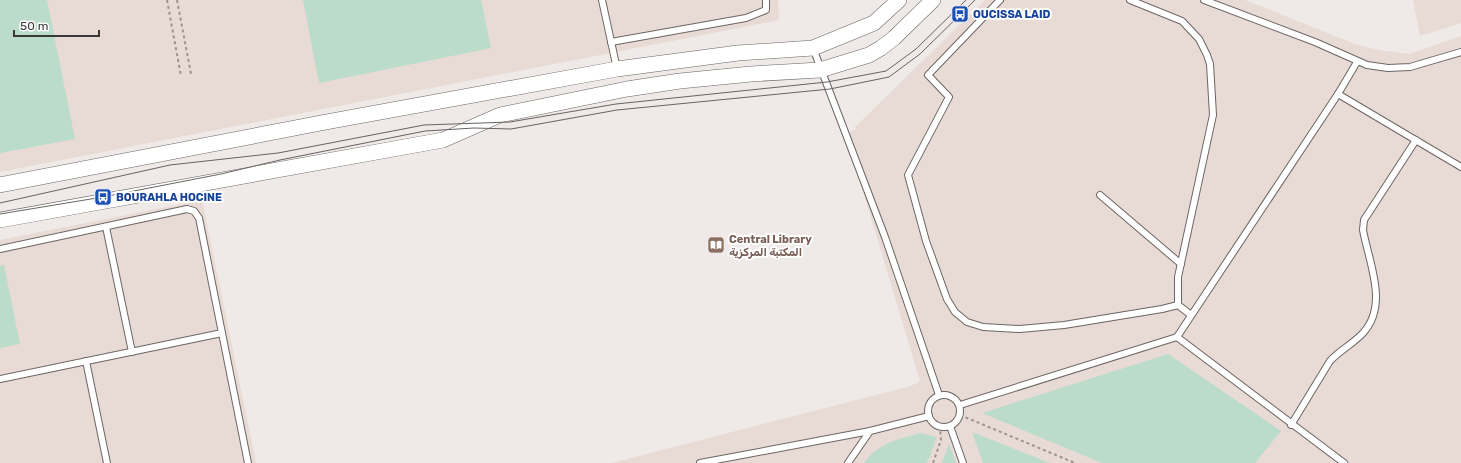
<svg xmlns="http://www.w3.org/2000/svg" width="1461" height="463" viewBox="0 0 1461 463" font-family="Rubik,Vazirmatn,sans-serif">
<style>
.built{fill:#e8dad4}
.green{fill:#bbdccb}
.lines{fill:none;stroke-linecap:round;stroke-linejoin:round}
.service-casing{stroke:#6b6663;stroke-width:8}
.tertiary-casing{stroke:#6b6663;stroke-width:16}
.path{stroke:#989492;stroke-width:2;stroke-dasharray:3 3;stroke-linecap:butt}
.service{stroke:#fff;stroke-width:6}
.tertiary{stroke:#fff;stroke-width:15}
.tram{stroke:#676463;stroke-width:1}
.labels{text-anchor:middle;stroke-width:4;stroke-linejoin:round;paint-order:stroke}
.transit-label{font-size:11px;font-weight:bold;fill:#164399;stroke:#fff;text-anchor:start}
.education-label{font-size:11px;font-weight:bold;fill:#785e54;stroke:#fff;text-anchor:start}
</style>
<rect width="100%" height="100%" fill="#efe9e7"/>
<!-- built -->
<g class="built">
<path d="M0 0H778L779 20 0 172Z"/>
<path d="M985 0H1245L1357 45 1379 50 1409 54 1461 36V463H612L911 386 920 381 846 134 858 128H854Z"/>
<path d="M1413 0H1461V23L1420 36Z"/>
<path d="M202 200 256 463H0V240Z"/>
</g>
<!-- green -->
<g class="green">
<path d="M0 0H47L75 139 0 153Z"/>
<path d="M303 0H481L491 48 319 83Z"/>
<path d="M4 265 20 344 0 348V266Z"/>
<path d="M1168 354 1281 431 1255 463H1102L982 413Z"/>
<path d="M972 432 1050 463H983Z"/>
<path d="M921 433 937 437 927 463H864C878 443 899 439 921 433Z"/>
<path d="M949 444 956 463H942Z"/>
</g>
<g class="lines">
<defs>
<g id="service">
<path d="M602 0 617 69"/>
<path d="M1000 0 928 75 949 97 908 175 926 241 947 299 955 312 967 322 983 327 1020 329 1064 325 1162 309 1178 305"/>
<path d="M1130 0 1182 21 1199 39 1207 55 1210 64 1213 115 1178 277V305"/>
<path d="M1204 0 1315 42 1367 65 1388 68 1410 67 1461 52"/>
<path d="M611 42 746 18 766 10V0"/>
<path d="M813 48 885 237 939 395"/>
<path d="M1338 94 1461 167"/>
<path d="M1100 195 1181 264"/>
<path d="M106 227 132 352"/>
<path d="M0 249 187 209 194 211 199 218 248 463"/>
<path d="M1178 305 1191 315"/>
<path d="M86 361 107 463"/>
<path d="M0 379 222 333"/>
<circle cx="944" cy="411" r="16"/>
<path d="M960 405 1177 337"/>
<path d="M1291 425 1330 361C1340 350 1353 344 1363 333 1389 305 1369 263 1363 230L1364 220 1416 140"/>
<path d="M950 426 963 463"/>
<path d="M700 463 870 431 929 416"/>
<path d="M848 463 870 431"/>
<path d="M1344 463 1177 337 1338 94 1357 62"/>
</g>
<g id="tertiary">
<path d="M0 185 326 122 617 69 738 53 813 48 874 23 899 0"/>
<path d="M0 220 443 140 500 115 627 89 680 81 751 74 820 70 869 55 881 48 894 38 933 0"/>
</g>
</defs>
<!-- service casing -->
<use href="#service" class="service-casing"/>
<!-- tertiary casing -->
<use href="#tertiary" class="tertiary-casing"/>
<!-- path -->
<g class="path">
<path d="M167 0 181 76"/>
<path d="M177 0 191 74"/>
<path d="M960 415 1075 463"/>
<path d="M933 463 941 440 940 426"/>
</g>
<!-- service -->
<use href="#service" class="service"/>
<!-- tertiary -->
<use href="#tertiary" class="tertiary"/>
<!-- tram -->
<g class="tram">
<path d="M0 203 170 165 278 153 424 125 510 122 616 104 827 82 886 71 916 49 966 0"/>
<path d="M0 214 103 197 221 174 280 160 425 131 474 128 511 129 617 110 830 89 889 77 920 54 975 0"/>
</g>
</g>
<!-- icons -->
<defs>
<symbol id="bus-square" viewBox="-11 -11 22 22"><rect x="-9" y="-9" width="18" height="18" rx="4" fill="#1a4fb4" stroke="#fff"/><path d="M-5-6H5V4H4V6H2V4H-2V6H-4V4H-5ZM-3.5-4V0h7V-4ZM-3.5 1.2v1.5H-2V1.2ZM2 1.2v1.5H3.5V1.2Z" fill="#fff"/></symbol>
<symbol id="library-square" viewBox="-11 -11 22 22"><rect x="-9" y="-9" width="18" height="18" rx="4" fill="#8d6e63" stroke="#fff"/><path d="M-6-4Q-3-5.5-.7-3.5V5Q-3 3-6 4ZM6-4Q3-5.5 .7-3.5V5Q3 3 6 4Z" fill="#fff"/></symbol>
</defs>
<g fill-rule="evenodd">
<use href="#bus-square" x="950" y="4" width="20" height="20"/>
<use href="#bus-square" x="93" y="187" width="20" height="20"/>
<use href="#library-square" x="706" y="235" width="20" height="20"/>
</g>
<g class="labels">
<!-- transit labels -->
<g class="transit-label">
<text x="973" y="18">OUCISSA LAID</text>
<text x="116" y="201">BOURAHLA HOCINE</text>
</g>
<!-- education labels -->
<g class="education-label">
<text x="729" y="243">Central Library<tspan x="729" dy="13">المكتبة المركزية</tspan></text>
</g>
</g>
<!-- scale -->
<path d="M14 30v6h85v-6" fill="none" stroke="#3a3837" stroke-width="2"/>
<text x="20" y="30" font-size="12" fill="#3a3837" stroke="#ffffff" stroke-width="3" paint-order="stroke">50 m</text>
</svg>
